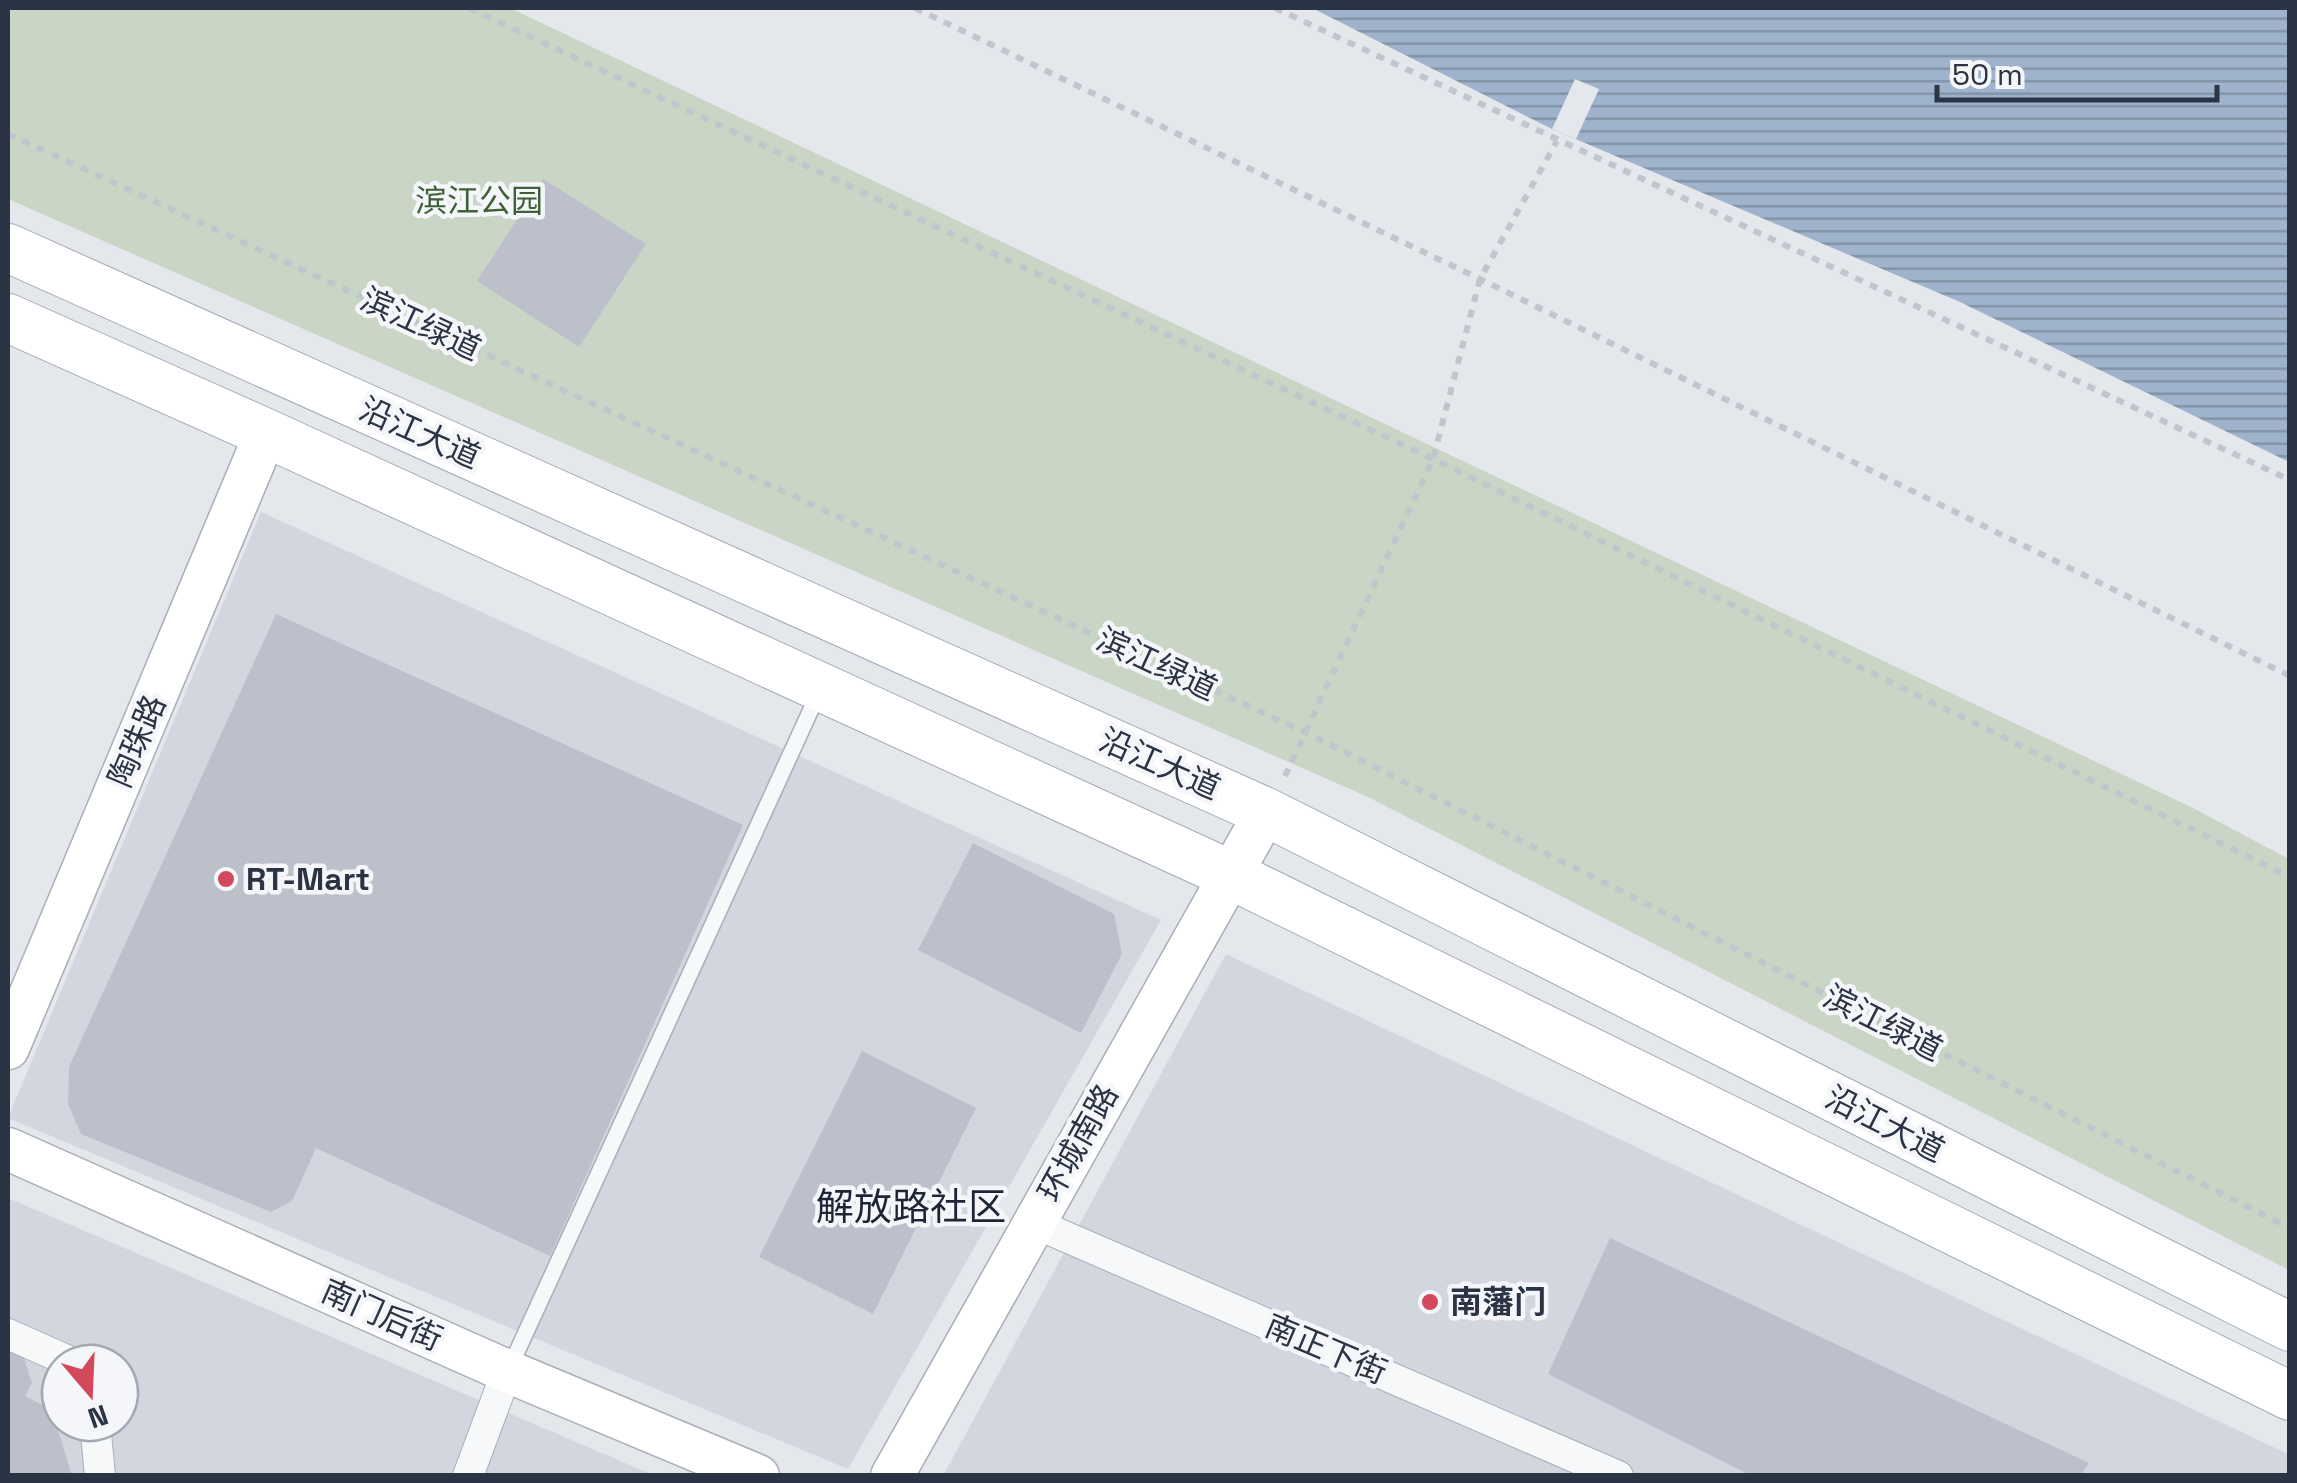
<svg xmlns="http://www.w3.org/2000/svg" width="2297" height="1483" viewBox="0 0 2297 1483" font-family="'Space Grotesk','Noto Sans SC',sans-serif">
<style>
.built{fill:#d2d6de;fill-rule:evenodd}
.park{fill:#c9d6c5}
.water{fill:url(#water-rules)}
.pier{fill:#e4e7ec}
.building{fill:#bbc0ca}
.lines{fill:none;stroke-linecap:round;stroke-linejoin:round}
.lane-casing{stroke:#a9aeb7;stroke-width:18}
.street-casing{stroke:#a9aeb7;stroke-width:32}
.secondary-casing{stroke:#a9aeb7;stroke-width:45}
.primary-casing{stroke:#a3abb8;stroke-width:50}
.path{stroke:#c2c5cb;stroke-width:6;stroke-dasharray:8 8;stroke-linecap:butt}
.lane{stroke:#f7f8fa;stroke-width:15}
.street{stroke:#f7f8fa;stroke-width:30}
.secondary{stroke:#fff;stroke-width:42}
.primary{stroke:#fff;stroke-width:48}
.poi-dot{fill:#d1495b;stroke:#f4f6f9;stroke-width:4}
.labels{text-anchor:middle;stroke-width:9;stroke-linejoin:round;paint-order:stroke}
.park-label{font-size:32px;fill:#3f6138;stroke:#f4f6f9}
.street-label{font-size:32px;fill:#2b3445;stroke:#f4f6f9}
.poi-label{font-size:32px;font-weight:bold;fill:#2b3445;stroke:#f4f6f9;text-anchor:start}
.quarter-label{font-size:38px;fill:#1d2536;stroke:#f4f6f9}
</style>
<defs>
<pattern id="water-rules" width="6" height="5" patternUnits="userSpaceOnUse" patternTransform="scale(2.5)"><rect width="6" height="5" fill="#9fb4cc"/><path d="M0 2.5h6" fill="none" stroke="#8293a7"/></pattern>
</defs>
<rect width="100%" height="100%" fill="#e4e7ec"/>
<!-- built -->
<g class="built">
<path d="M261 512 1161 920 848 1469 8 1118Z"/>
<path d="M1226 954 2290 1455 2289 1476H943Z"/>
<path d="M8 1198 653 1475H8ZM60 1363H120V1423H60Z"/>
</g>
<!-- park -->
<path class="park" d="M8 8H510L2191 807 2289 859V1270L1368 797 8 199Z"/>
<!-- water -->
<path class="water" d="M1312 8H2289V462L1960 302 1552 129Z"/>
<!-- pier -->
<path class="pier" d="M1575 79 1599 89 1576 139 1552 129Z"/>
<!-- building -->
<g class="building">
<path d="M543 179 646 244 579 347 477 281Z"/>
<path d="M276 614 743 825 550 1256 316 1148 292 1201 271 1212 81 1134 68 1104 69 1067Z"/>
<path d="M973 843 1114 914 1122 954 1081 1033 918 950Z"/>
<path d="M862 1051 976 1108 873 1314 759 1257Z"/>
<path d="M1610 1238 2089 1463 2080 1476H1752L1548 1374Z"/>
<path d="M8 1345 22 1352 32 1383 25 1396 52 1410 72 1476H8Z"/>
</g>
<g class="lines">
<defs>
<path id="lane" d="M510 1367 819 692"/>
<g id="street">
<path d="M1034 1223 1618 1476"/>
<path d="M8 1334 73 1363"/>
<path d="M95 1423 100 1476"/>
<path d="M468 1476 507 1371"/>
</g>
<g id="secondary">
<path d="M8 1048 266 433"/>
<path d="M8 1149 507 1371 758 1476"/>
<path d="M892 1476 1266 812"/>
</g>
<g id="primary">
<path d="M8 248 1266 812 2290 1327"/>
<path d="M8 318 266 433 1229 874 2290 1396"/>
</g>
</defs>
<!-- lane casing -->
<use href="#lane" class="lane-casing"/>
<!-- street casing -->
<use href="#street" class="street-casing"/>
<!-- secondary casing -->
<use href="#secondary" class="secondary-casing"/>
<!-- primary casing -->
<use href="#primary" class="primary-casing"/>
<!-- path -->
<g class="path">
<path d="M469 8 1433 459 2290 877"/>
<path d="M915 8 1480 279 2290 676"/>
<path d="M1275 8 2290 480"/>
<path d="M8 134 1307 733 2290 1228"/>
<path d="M1285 776 1433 459 1480 279 1557 141"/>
</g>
<!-- lane -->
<use href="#lane" class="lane"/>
<!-- street -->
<use href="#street" class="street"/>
<!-- secondary -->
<use href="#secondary" class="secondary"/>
<!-- primary -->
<use href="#primary" class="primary"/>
</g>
<!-- markers -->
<g class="poi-dot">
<circle cx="226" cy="879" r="10"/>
<circle cx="1430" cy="1302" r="10"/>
</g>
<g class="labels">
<!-- park labels -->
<g class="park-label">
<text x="479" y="212">滨江公园</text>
</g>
<!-- street labels -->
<g class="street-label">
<text transform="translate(421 324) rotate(25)" y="11">滨江绿道</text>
<text transform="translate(420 433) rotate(24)" y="11">沿江大道</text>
<text transform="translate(1157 664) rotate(25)" y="11">滨江绿道</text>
<text transform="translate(137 741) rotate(-67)" y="11">陶珠路</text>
<text transform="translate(1160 764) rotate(24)" y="11">沿江大道</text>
<text transform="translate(1883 1023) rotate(27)" y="11">滨江绿道</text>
<text transform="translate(1885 1124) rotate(27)" y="11">沿江大道</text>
<text transform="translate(1078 1143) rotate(-61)" y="11">环城南路</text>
<text transform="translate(382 1315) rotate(24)" y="11">南门后街</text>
<text transform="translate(1326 1349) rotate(23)" y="11">南正下街</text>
</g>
<!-- poi labels -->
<g class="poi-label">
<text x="246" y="890">RT-Mart</text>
<text x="1450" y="1313">南藩门</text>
</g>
<!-- quarter labels -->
<g class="quarter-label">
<text x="911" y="1220">解放路社区</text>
</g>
</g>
<!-- border -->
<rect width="2297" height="1483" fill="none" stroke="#2b3445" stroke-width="20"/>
<!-- north arrow -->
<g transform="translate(90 1393) rotate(161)"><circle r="48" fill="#f4f6f9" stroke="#a4a8b1" stroke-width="2.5"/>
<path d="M0-8L18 38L0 25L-18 38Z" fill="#d1495b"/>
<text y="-15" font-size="28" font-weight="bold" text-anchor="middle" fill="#2b3445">N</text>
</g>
<!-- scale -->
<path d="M1937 85v15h280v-15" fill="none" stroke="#2b3445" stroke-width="5"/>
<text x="1952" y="85" font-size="30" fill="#2b3445" stroke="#f4f6f9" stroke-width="8" paint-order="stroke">50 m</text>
</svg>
